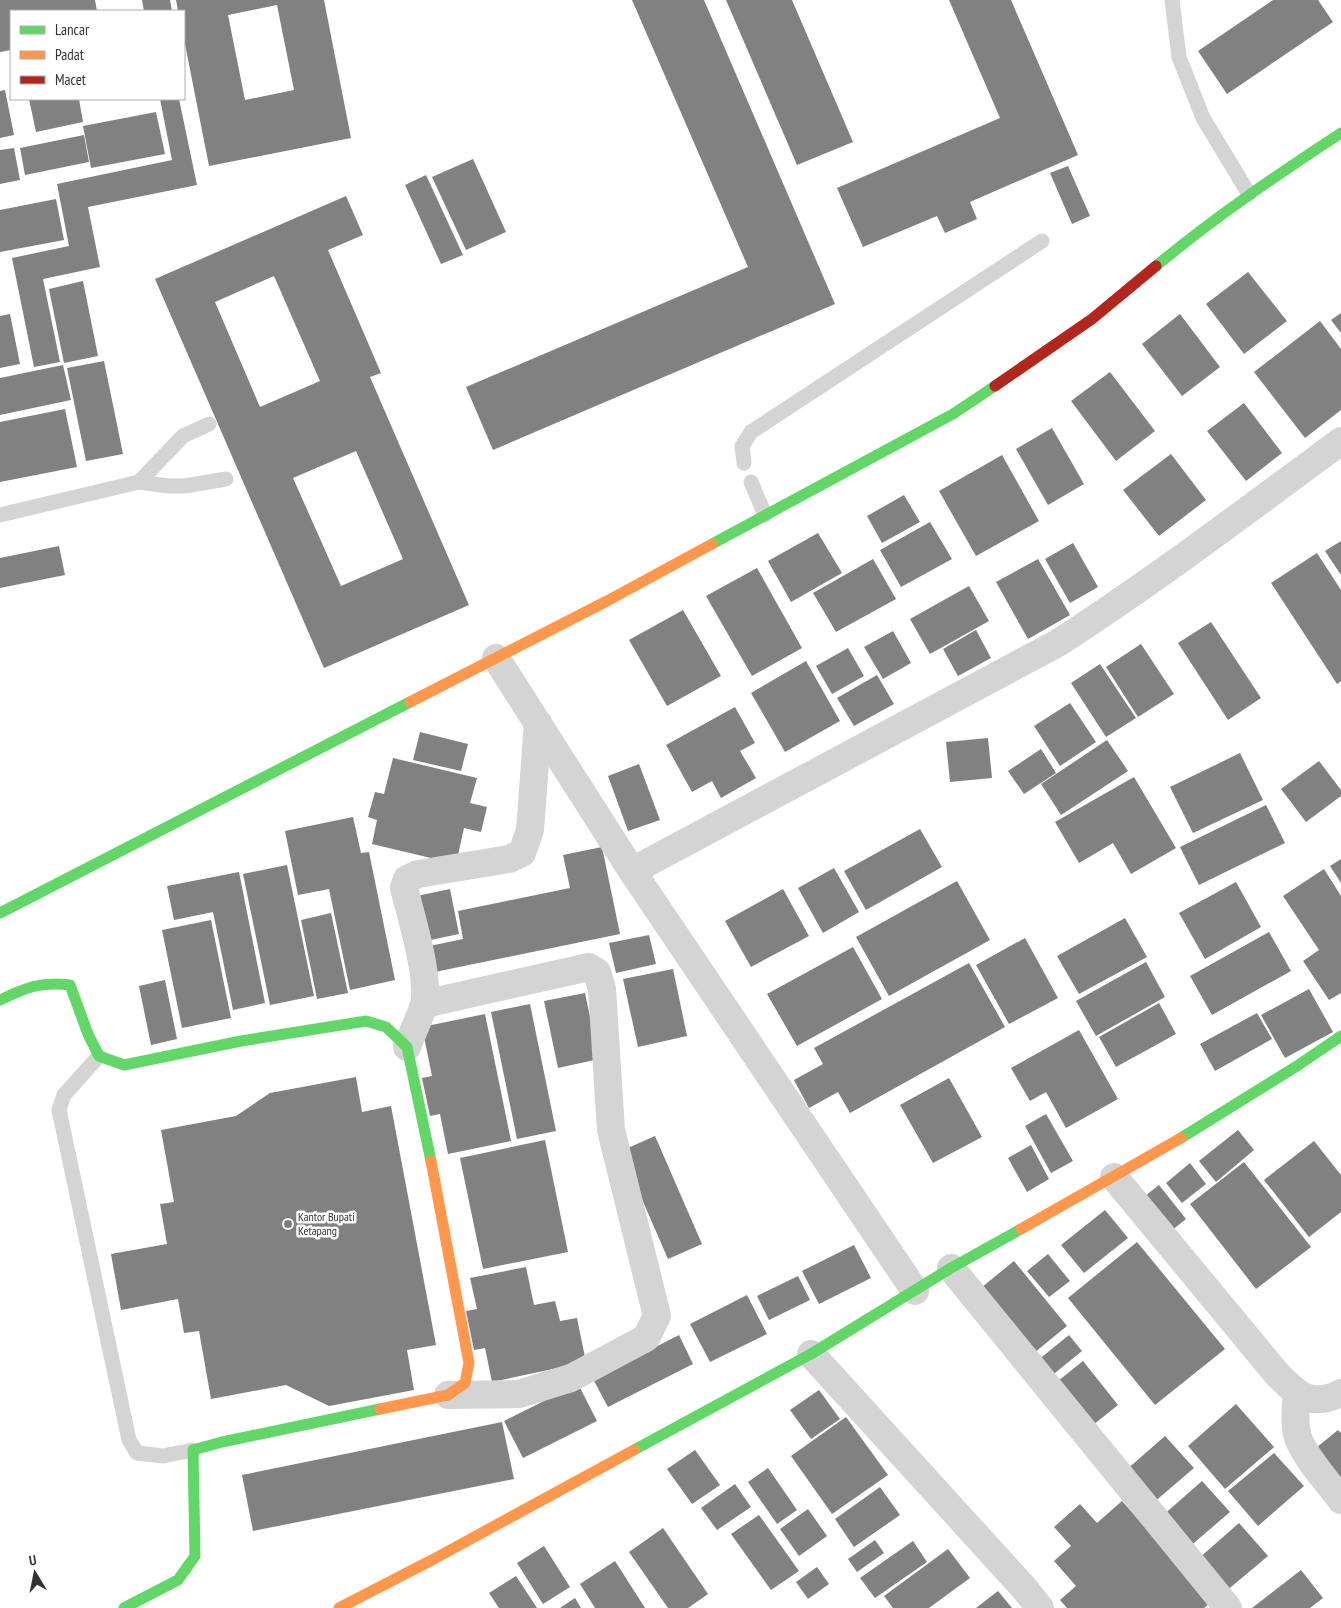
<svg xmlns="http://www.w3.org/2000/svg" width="1341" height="1608" viewBox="0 0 1341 1608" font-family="'PT Sans Narrow',sans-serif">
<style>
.building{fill:#818181;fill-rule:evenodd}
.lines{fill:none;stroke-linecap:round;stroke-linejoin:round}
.lane{stroke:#d4d4d4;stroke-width:15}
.street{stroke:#d4d4d4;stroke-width:28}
.fast{stroke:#63d668;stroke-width:11}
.slow{stroke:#ff974d;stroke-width:11}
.jam{stroke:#b3261e;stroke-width:11}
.poi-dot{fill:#7a7a7a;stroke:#fff;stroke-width:2}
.labels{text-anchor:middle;stroke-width:5;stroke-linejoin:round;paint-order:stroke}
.poi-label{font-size:12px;fill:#333;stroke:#fff;text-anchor:start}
</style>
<rect width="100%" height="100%" fill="#fff"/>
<!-- building -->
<g class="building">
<path d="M0 0H95L97 11H11V50L0 52Z"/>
<path d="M142 0H170L172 11H144Z"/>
<path d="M176 0H324L351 138 209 166 184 39V11H178ZM277 5 294 90 245 100 228 15Z"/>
<path d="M632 0H704L835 304 493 450 466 387 748 267Z"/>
<path d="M726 0H792L853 142 797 165Z"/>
<path d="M949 0H1011L1078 155 970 202 977 219 945 233 937 216 863 247 837 188 1000 118Z"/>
<path d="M1273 0H1318L1333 22 1227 94 1198 51Z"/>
<path d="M5 90 14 135 0 138V91Z"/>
<path d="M29 99H79L83 122 36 132Z"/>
<path d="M160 99H179L197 185 88 207 100 267 43 279 60 362 34 367 12 258 69 246 57 184 172 160Z"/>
<path d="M156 112 165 154 91 168 83 126Z"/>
<path d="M84 135 89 162 25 175 20 148Z"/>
<path d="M14 148 20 180 0 184V150Z"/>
<path d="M473 159 506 232 466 250 432 177Z"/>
<path d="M1068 166 1090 216 1072 224 1050 173Z"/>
<path d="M426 175 463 255 441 264 405 185Z"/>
<path d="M346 196 363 235 328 250 381 373 370 377 469 605 324 668 155 279ZM274 276 320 381 260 407 215 302ZM356 451 403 559 341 586 293 478Z"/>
<path d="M56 199 64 240 0 252V210Z"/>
<path d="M1248 272 1287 321 1244 354 1206 304Z"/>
<path d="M83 281 98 356 64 363 49 289Z"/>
<path d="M1341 313V333L1331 320Z"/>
<path d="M10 314 20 364 0 368V316Z"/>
<path d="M1180 314 1220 367 1182 396 1142 344Z"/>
<path d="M1320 321 1341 349V410L1305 438 1254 372Z"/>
<path d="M104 361 123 454 86 461 67 368Z"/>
<path d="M63 365 71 400 0 415V378Z"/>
<path d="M1110 372 1155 431 1116 461 1071 401Z"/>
<path d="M1244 403 1282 453 1246 481 1207 431Z"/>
<path d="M65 409 77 467 0 482V422Z"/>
<path d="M1052 428 1084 484 1048 505 1016 449Z"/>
<path d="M1171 454 1206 500 1159 536 1123 490Z"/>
<path d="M1002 455 1039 521 976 556 939 491Z"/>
<path d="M904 495 920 522 882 543 867 516Z"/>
<path d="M930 522 952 559 901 587 880 550Z"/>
<path d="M818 533 842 573 791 602 768 561Z"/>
<path d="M1341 541V575L1325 551Z"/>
<path d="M1073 543 1098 587 1070 603 1045 559Z"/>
<path d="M59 546 65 575 0 588V558Z"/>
<path d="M1317 553 1341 590V681L1337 684 1271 583Z"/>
<path d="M873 559 896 599 836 632 813 593Z"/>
<path d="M1038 559 1070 615 1028 639 996 582Z"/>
<path d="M757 568 802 648 752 676 706 596Z"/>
<path d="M969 586 989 621 930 654 910 619Z"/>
<path d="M683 610 721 676 667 706 629 640Z"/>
<path d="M1211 622 1261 698 1228 720 1178 643Z"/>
<path d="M976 630 991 658 958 676 943 649Z"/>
<path d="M893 631 911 663 883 679 864 647Z"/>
<path d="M1141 644 1174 694 1138 717 1106 667Z"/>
<path d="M848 648 864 676 832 694 816 666Z"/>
<path d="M806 661 840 721 785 752 751 693Z"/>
<path d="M1100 664 1136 718 1106 737 1071 683Z"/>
<path d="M877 675 894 704 854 726 837 698Z"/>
<path d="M1070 703 1096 742 1060 766 1034 726Z"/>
<path d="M735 707 755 743 740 751 756 778 721 798 712 781 692 792 666 745Z"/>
<path d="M420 732 468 744 461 771 413 760Z"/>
<path d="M988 738 992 778 950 782 946 742Z"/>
<path d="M1107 740 1128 771 1061 815 1041 784Z"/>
<path d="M1041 749 1056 773 1024 794 1008 771Z"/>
<path d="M1240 753 1263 800 1193 833 1170 787Z"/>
<path d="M393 758 477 778 470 803 487 807 481 832 464 828 456 864 372 844 377 820 368 817 375 792 384 794Z"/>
<path d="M1319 761 1341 790V796L1306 822 1281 789Z"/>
<path d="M639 764 660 820 628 831 608 776Z"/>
<path d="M1134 777 1176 848 1131 874 1113 843 1079 863 1055 822Z"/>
<path d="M1266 805 1285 843 1199 885 1180 847Z"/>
<path d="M353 817 361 853 369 852 395 980 350 990 329 889 298 895 285 831Z"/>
<path d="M920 829 942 867 866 910 844 871Z"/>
<path d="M602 847 620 934 430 973 425 947 463 939 458 911 570 888 563 855Z"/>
<path d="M1341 859V883L1330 866Z"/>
<path d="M287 865 314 996 270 1005 243 874Z"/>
<path d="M834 868 859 912 823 933 798 888Z"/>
<path d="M1324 869 1341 896V993L1329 1000 1303 961 1319 950 1283 896Z"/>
<path d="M239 872 265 1003 233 1010 213 912 174 920 167 886Z"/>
<path d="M957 881 990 940 889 996 856 937Z"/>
<path d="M1236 882 1261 927 1205 959 1179 913Z"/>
<path d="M450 889 459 934 421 942 412 897Z"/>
<path d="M783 889 809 936 751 967 725 921Z"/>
<path d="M331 913 348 993 317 999 301 920Z"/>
<path d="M1125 918 1147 957 1079 994 1057 956Z"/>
<path d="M211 920 231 1018 182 1028 162 930Z"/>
<path d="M1269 932 1291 971 1212 1015 1190 976Z"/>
<path d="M649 935 656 964 616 973 609 943Z"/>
<path d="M1025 938 1058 998 1009 1024 976 965Z"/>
<path d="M853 947 882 999 797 1046 767 994Z"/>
<path d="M1146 962 1165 997 1096 1036 1076 1001Z"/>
<path d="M969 963 1005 1027 850 1113 838 1092 809 1108 794 1080 823 1064 814 1048Z"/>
<path d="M673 969 687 1036 638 1047 623 979Z"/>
<path d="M165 980 177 1039 151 1045 139 986Z"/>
<path d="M1309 989 1333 1032 1285 1058 1261 1015Z"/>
<path d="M585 993 599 1059 558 1068 544 1001Z"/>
<path d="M1159 1003 1176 1034 1116 1067 1099 1037Z"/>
<path d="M530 1004 556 1131 517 1139 491 1012Z"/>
<path d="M1257 1013 1272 1039 1215 1071 1200 1044Z"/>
<path d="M485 1014 511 1141 448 1154 440 1114 430 1116 422 1078 432 1076 422 1027Z"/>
<path d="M1079 1030 1118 1099 1066 1128 1046 1092 1030 1101 1011 1068Z"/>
<path d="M356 1077 362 1112 391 1106 436 1345 407 1350 414 1390 329 1406 286 1385 211 1399 199 1331 184 1333 178 1299 121 1310 111 1254 167 1244 160 1204 174 1202 161 1130 236 1116 270 1093Z"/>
<path d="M949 1078 982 1137 933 1163 900 1105Z"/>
<path d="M1046 1114 1073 1161 1051 1173 1025 1126Z"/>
<path d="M1238 1130 1254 1150 1216 1182 1199 1161Z"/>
<path d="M655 1136 702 1244 668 1259 621 1151Z"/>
<path d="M545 1140 568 1252 483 1269 460 1158Z"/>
<path d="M1314 1141 1341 1175V1212L1309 1237 1264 1180Z"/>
<path d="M1031 1145 1049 1179 1027 1192 1008 1158Z"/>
<path d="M1244 1162 1311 1247 1256 1289 1190 1204Z"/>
<path d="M1190 1163 1206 1184 1182 1203 1166 1183Z"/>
<path d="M1159 1185 1186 1219 1167 1234 1140 1200Z"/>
<path d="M1105 1210 1128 1238 1084 1273 1061 1245Z"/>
<path d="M1137 1242 1225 1349 1155 1405 1068 1298Z"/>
<path d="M854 1245 871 1278 819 1304 802 1271Z"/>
<path d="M1048 1254 1070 1281 1049 1297 1027 1271Z"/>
<path d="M1014 1261 1067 1326 1029 1357 976 1292Z"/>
<path d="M526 1267 534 1305 555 1301 560 1321 577 1318 586 1362 492 1382 485 1348 474 1350 466 1311 477 1309 470 1278Z"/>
<path d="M798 1276 810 1300 769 1320 757 1296Z"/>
<path d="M747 1295 767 1334 710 1362 690 1324Z"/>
<path d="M679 1335 693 1364 608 1407 593 1379Z"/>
<path d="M1069 1335 1082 1351 1050 1377 1037 1361Z"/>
<path d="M1083 1361 1118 1405 1088 1429 1053 1385Z"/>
<path d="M578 1384 597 1421 523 1458 504 1421Z"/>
<path d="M819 1390 840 1419 811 1439 790 1410Z"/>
<path d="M1236 1404 1274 1447 1225 1489 1188 1446Z"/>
<path d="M846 1417 888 1475 832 1514 791 1456Z"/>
<path d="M502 1422 514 1479 253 1531 242 1475Z"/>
<path d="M1338 1430 1341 1433V1486L1311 1452Z"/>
<path d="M1165 1436 1194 1468 1153 1503 1125 1471Z"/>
<path d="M695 1450 720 1485 692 1504 667 1469Z"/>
<path d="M1274 1453 1304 1486 1258 1526 1228 1491Z"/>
<path d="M768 1468 797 1510 777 1524 748 1482Z"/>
<path d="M1202 1481 1230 1512 1188 1548 1161 1517Z"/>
<path d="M735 1484 751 1507 717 1530 701 1508Z"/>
<path d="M880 1487 900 1515 854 1547 835 1519Z"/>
<path d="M1122 1501 1211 1602 1204 1608H1067L1060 1600 1076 1586 1054 1561 1071 1546 1054 1527 1080 1504 1097 1523Z"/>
<path d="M808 1509 827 1536 799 1556 780 1529Z"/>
<path d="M759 1515 799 1571 771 1590 731 1534Z"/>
<path d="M1239 1523 1268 1556 1225 1592 1197 1560Z"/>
<path d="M663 1528 708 1594 688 1608H668L629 1552Z"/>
<path d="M875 1540 884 1553 857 1572 848 1559Z"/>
<path d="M913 1541 927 1562 875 1598 860 1578Z"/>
<path d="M544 1546 570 1587 543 1604 517 1563Z"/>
<path d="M948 1549 970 1578 929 1608H893L884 1596Z"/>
<path d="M615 1561 645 1608H595L580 1584Z"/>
<path d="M817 1567 829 1584 808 1599 796 1582Z"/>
<path d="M1301 1570 1323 1598 1310 1608H1252Z"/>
<path d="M516 1576 537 1608H499L489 1593Z"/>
<path d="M998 1591 1012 1608H976Z"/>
<path d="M575 1598 581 1608H560Z"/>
</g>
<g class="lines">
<!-- lane -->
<g class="lane">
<path d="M1172 0 1179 57 1203 118 1249 194"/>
<path d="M744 463 742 446 751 432 1042 241"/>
<path d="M139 482 183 436 209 424"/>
<path d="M751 482 765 515"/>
<path d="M0 515 139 482 168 486H185L226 479"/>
<path d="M99 1056 64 1095 59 1110 129 1440 137 1453 163 1456 193 1450"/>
</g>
<!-- street -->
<g class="street">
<path d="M496 658 632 871 915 1291"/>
<path d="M632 871 1058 643C1155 580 1248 510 1341 441"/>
<path d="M424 1004 589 967 597 972 602 989 611 1130 657 1316 646 1338 571 1378 519 1394 448 1395"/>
<path d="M407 1047C412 1033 420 1018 424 1004 430 978 411 916 404 888L407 879 418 874 509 859 522 853 530 830 538 723"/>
<path d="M1114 1177 1277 1374C1298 1395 1310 1408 1341 1393"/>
<path d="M951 1268 1228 1608"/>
<path d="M811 1354 1024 1588 1040 1608"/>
<path d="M1297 1393C1296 1408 1293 1425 1299 1440 1307 1460 1328 1482 1341 1500"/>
</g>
<!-- fast -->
<g class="fast">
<path d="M1156 266C1215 217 1277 175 1341 133"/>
<path d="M712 544 953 414 995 386"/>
<path d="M0 913 410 702"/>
<path d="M0 1000C25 988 41 981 70 985L88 1034 99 1056 124 1065 241 1041 366 1021 386 1027 407 1047 431 1161"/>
<path d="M1181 1138 1297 1066 1341 1036"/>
<path d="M634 1450 811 1354 951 1268 1021 1229"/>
<path d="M124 1608 178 1580 195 1556 193 1450 222 1442 380 1409"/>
</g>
<!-- slow -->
<g class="slow">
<path d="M410 702 607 601 712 544"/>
<path d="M1021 1229 1181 1138"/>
<path d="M380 1409 448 1395 465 1383 469 1363 431 1161"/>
<path d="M339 1608 432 1560 634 1450"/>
</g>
<!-- jam -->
<path class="jam" d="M995 386 1092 319 1156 266"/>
</g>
<!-- markers -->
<circle class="poi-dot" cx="288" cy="1224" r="5"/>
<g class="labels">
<!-- poi labels -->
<g class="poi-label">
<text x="298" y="1221">Kantor Bupati<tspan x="298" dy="14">Ketapang</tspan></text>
</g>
</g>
<!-- legend -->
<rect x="10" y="10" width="175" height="90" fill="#ffffff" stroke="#adadad"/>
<rect x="20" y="26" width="25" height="8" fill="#63d668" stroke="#adadad"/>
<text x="55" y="35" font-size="15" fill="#333333">Lancar</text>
<rect x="20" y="51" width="25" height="8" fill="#ff974d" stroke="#adadad"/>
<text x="55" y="60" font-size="15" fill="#333333">Padat</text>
<rect x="20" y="76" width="25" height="8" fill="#b3261e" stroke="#adadad"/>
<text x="55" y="85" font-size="15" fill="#333333">Macet</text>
<!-- north arrow -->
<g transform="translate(35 1573) rotate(350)" stroke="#ffffff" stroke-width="4" paint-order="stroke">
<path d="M0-4L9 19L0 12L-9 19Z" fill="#333333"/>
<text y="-8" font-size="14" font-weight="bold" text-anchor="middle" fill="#333333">U</text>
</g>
</svg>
